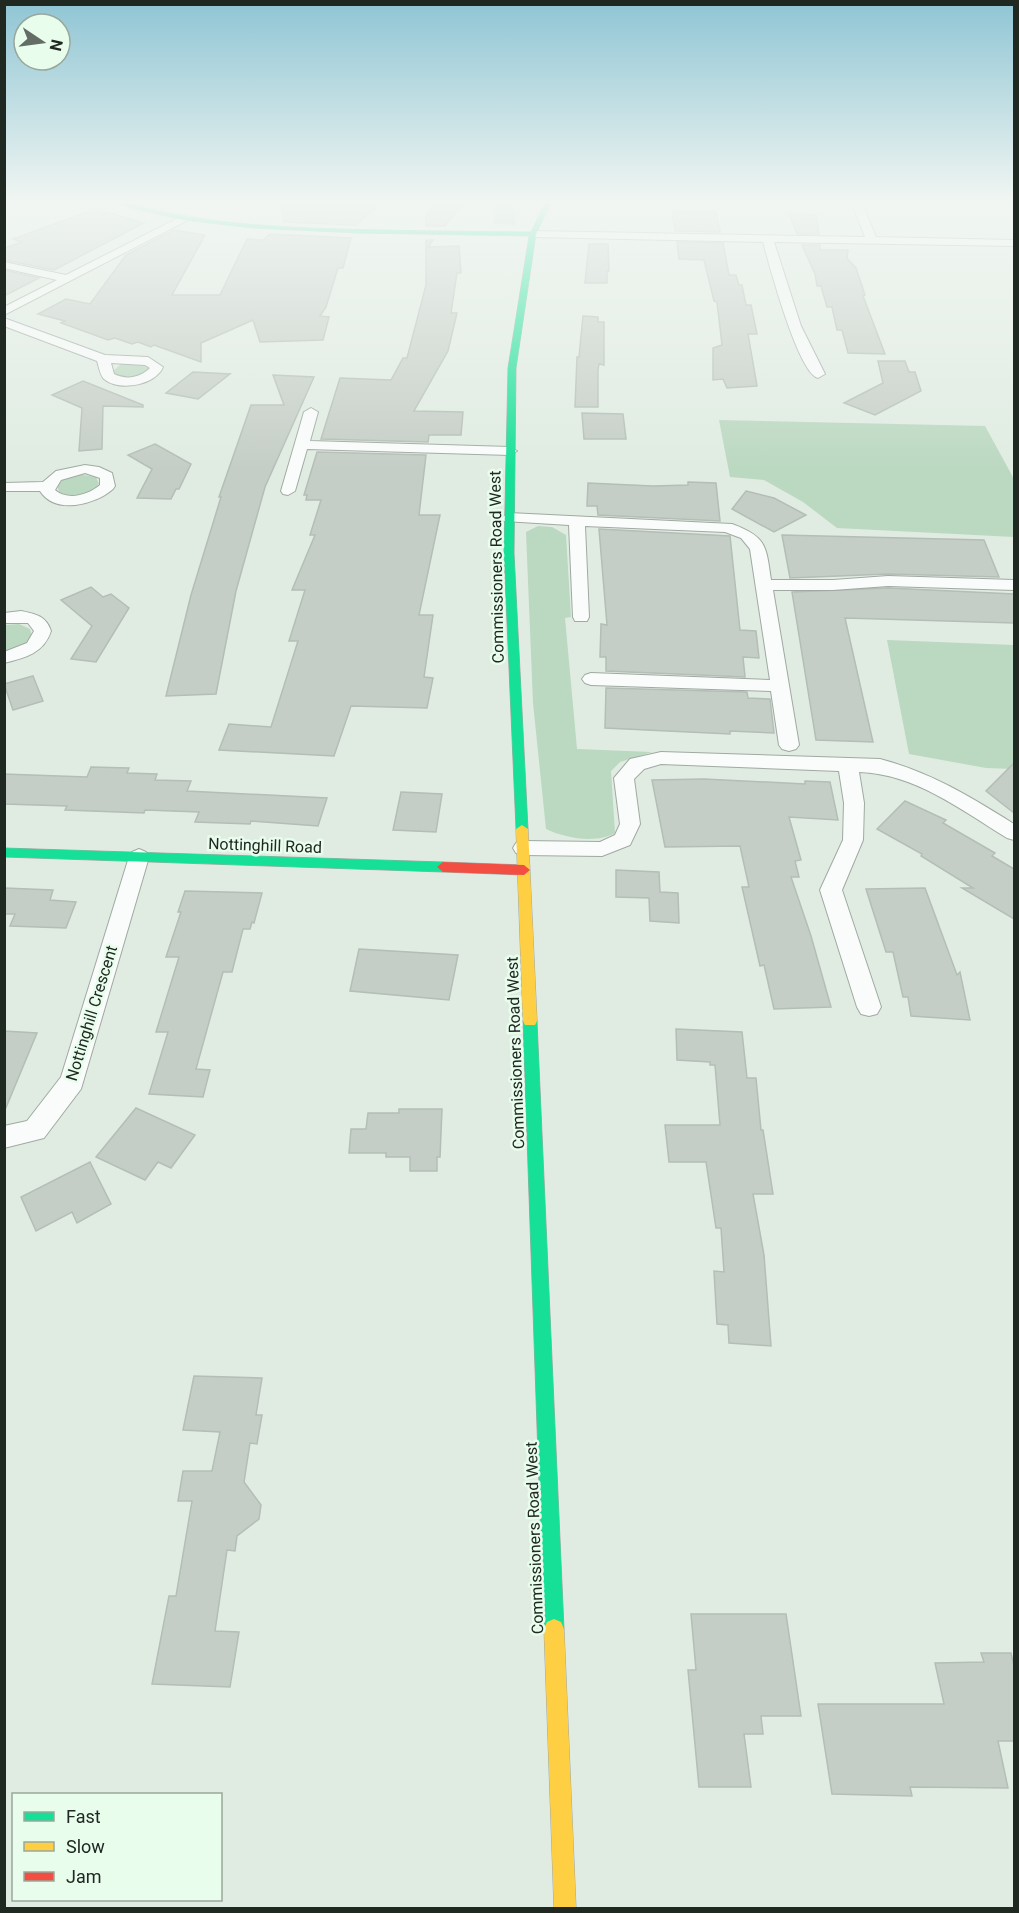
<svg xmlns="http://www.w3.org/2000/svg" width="1019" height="1913" viewBox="0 0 1019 1913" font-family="Roboto,sans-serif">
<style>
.green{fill:#bbd8c1}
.building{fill:#c5cec6;stroke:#b4bdb6;stroke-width:1.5}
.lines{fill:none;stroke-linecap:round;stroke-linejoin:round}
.street-casing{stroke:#a0a9a2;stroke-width:2}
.fast-casing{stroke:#a0a9a2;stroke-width:1}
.slow-casing{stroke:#a0a9a2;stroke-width:1}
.jam-casing{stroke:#a0a9a2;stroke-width:1}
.street{fill:#fafcfb;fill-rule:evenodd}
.fast{fill:#16e098;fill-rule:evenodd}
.slow{fill:#ffcf43;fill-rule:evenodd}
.jam{fill:#f24e42;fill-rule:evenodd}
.labels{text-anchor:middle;stroke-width:5;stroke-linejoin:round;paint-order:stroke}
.street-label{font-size:16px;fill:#202822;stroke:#e9fded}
</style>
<rect width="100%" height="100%" fill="#e0ece2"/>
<!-- green -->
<g class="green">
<path d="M492 201H514L516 225 493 224 495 211Z"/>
<path d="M142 362 150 368V370C139 376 122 383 113 371L121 364Z"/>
<path d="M719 420 985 426 1014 479V537L837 528 803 502 764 480 730 477Z"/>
<path d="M78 474 96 477 99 484C90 496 73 498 59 492L57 485 65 478Z"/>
<path d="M538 526 552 527 566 535 571 617 565 618 577 749 652 752 620 762 611 771 615 833C596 844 565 838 546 829L533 703 526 532Z"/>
<path d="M19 624 30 629 32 637 23 646 5 652V625Z"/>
<path d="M887 640 1014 645V769L986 768 909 754Z"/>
</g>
<!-- building -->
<g class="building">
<path d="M280 201H384L356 225 284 222Z"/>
<path d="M437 201H465L445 226H426V215Z"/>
<path d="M95 209 144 223 54 270 4 260V248L22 242 13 239Z"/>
<path d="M672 211 716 212 720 232 675 231Z"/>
<path d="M789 214 816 215 819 234H797Z"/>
<path d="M174 230 205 235 172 295H220L247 239 263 240 270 234 351 238 343 268H338L326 307 320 316 329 317 323 340 260 342 253 320 201 343V362L154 345 151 347 138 342 132 344 115 338 108 340 61 323 65 321 38 314 66 299 90 304 126 255Z"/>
<path d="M426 240H433L428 247 459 246 461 273H457L451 313H457L448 351 414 411 463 412 461 435H429L428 442 321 439 340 378 391 380 403 358H407L426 285Z"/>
<path d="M677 242 723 243 729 275H736L739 285H742L746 305H751L757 334H748L757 386 727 388 723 379 713 380V348L722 345 717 302 714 301 704 260 679 259Z"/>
<path d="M589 244H608L609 271H607V283H585Z"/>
<path d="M802 245H820V250H848L847 258 856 268 865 295 863 296 885 354 848 353 842 330H837L832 307H827L821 286H817L815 274Z"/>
<path d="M4 270 39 278 4 296Z"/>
<path d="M583 316 598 317V322H604V365L599 364 598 370V407H575L577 357H579Z"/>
<path d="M878 361H905L909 372H915L921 391 875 415 844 403 883 383Z"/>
<path d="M193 372 230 374 198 399 166 393Z"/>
<path d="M273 375 314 377 265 487 236 591 216 694 166 696 191 595 221 497H219L251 405H284Z"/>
<path d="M83 381 143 405V407L103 406 102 449 79 451 82 408 52 395Z"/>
<path d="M582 413 623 414 626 439H584Z"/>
<path d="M155 444 191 464 179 489H176L171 499 137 498 152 469 128 455Z"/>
<path d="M317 452 426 455 419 515H440L419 615H433L424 677 433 678 427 708 351 706 334 756 219 750 229 724 271 727 298 641H289L305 590H292L315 535H310L321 500H306L307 495H304Z"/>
<path d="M688 482 716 483 720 521 598 515 597 506H587L588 483 653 486 688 485Z"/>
<path d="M746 491 774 498 806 515 774 532 732 509Z"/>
<path d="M599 529 730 536 740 630 756 631 759 658 743 657 745 677 606 671V657H600L601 624 607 625Z"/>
<path d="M782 535 984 540 999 577 888 574 790 578Z"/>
<path d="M91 587 103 597 111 594 129 608 96 662 71 659 92 626 61 600Z"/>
<path d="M888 588 1014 594V623L845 618 873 742 816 740 792 592Z"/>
<path d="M33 676 43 701 13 710 4 684Z"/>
<path d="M606 688 747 692 748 698 770 699 774 733 730 731V734L605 728Z"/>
<path d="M1014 763V813L986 791Z"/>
<path d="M91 767 129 768 127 773 157 774 155 780 191 781 187 791 327 798 318 826 251 821 250 824 195 822 199 812 145 810 144 813 65 810 67 806 4 804V774L87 777Z"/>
<path d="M704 779 805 784V781L830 782 838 820 789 817 801 860 795 861 799 877H791L811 936 831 1007 774 1009 764 965 760 966 742 887H749L740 846 665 847 652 780Z"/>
<path d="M401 792 442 794 436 832 393 830Z"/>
<path d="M905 801 946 820 943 823 995 853 992 856 1014 869V919L962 888H973L921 856 922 854 877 829Z"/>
<path d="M616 870 659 872 660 892 678 893 679 923 650 921 649 898 616 897Z"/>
<path d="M4 888 53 890 50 900 76 902 66 928 10 926 15 914H4Z"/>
<path d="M925 888 957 975 960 972 970 1020 911 1016 908 997H903L893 952H886L866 889Z"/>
<path d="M185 891 262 893 254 923 252 922 250 929H243L232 972H223L196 1069 210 1070 203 1097 149 1094 168 1032H156L179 957H166L181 912H178Z"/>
<path d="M359 949 458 955 449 1000 350 991Z"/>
<path d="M676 1029 742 1032 747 1078H756L761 1130H763L773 1194H753L764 1255 771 1346 729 1343 728 1325 717 1324 714 1271 724 1272 721 1228H716L706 1162H669L665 1125H720L715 1065H710V1062L677 1060Z"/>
<path d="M4 1031 37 1033 5 1110H4Z"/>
<path d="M136 1108 195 1135 171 1168 158 1162 145 1180 96 1157Z"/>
<path d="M399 1109H442L440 1157H437V1171H410V1157H386V1153H349L351 1129H366L368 1113H399Z"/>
<path d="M90 1162 111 1204 77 1223 72 1212 36 1231 21 1197Z"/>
<path d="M194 1376 262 1378 256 1415H262L257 1444 250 1443 244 1482 261 1505 259 1519 237 1536 235 1551 227 1550 215 1631 239 1632 230 1687 152 1684 169 1596H176L192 1501H178L183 1471H212L220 1432 183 1430Z"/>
<path d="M691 1614H786L801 1716H761L763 1734H744L751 1787H699L688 1670H696Z"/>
<path d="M981 1653H1011L1014 1666V1741H998L1008 1788 910 1787 912 1796 832 1794 818 1704H944L935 1663 984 1662Z"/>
</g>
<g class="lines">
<defs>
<g id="street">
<path d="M851 201H861L876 237 1014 240V246L774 242 801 326 825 374 818 378C798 373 769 264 763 242L533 237 528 234 533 231 865 237Z"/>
<path d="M184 215 188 216V220L4 315V307L57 280 4 268V262L66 275Z"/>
<path d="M4 318 105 355 148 357 163 367C156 385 119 392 104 379 100 375 99 367 97 361L4 326ZM111 363 145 365 150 368C140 378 126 380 114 374Z"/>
<path d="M311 408 318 412 310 441 510 447 517 451 510 455 307 449 295 491 288 495 283 494 281 491 304 412Z"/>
<path d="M85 465 99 467 112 473 115 486 113 489C95 505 55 515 40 491H4V483L43 482 56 471ZM85 473 100 478V485C88 495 68 501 55 490L61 480Z"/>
<path d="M509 513 732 524C767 537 766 546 771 580H833L888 576 1014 580V590L888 586 833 590H773L799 745 796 749 789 751 782 749 779 745 771 691 591 685 585 683 582 679 585 675 591 673 770 680 750 549 741 538 725 532 585 526 589 617 587 621H575L573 617 569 525 504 521 501 518Z"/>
<path d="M21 611C36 614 46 616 51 631 44 653 25 658 4 663V652L27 643 34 631 28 623H4V613Z"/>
<path d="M661 752 880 759C930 772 971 797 1014 824V840L1007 838C960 809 915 774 859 772L864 803 863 840 842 890 881 1007 877 1014 869 1016 861 1014 857 1007 820 890 843 840 844 803 839 771 661 764 644 769 634 779 640 824 630 845 602 856 523 855 516 853 513 848 516 843 523 841 600 842 615 835 620 824 614 778 630 759Z"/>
<path d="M139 849 146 852 149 857 81 1089 44 1138 4 1148V1126L27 1121 61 1077 129 857 132 852Z"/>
</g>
<g id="fast">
<path d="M112 201H121C183 220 246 225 311 228 384 231 457 231 531 232L546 201H552L536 234 516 368 514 553 528 829 526 832 522 833 516 829 504 553 508 368 529 236 358 233 253 228 183 220 135 209Z"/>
<path d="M4 848 443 862 449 867 443 872 4 857Z"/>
<path d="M530 1015 535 1017 537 1021 564 1629 561 1636 554 1639 547 1636 544 1629 523 1021 525 1017Z"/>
</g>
<g id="slow">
<path d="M522 825 528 829 537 1021 535 1025H525L523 1021 516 829Z"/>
<path d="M554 1619 561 1622 564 1629 576 1908H554L544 1629 547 1622Z"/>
</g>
<path id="jam" d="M443 862 524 865 530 870 524 875 443 872 437 867Z"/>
</defs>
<!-- street casing -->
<use href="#street" class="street-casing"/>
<!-- fast casing -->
<use href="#fast" class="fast-casing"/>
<!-- slow casing -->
<use href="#slow" class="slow-casing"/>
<!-- jam casing -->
<use href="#jam" class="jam-casing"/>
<!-- street -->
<use href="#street" class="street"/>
<!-- fast -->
<use href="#fast" class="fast"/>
<!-- slow -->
<use href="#slow" class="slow"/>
<!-- jam -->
<use href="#jam" class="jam"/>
</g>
<!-- sky -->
<linearGradient id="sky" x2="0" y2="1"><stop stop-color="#8fc5d4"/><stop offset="0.43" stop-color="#f1f6f2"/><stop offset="1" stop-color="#f1f6f2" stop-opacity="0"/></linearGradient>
<rect width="1019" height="469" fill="url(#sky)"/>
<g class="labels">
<!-- street labels -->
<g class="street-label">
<text transform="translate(496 567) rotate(-91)" y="6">Commissioners Road West</text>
<text transform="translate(265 845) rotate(2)" y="6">Nottinghill Road</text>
<text transform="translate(91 1013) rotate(-73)" y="6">Nottinghill Crescent</text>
<text transform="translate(515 1053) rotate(-92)" y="6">Commissioners Road West</text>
<text transform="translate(534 1538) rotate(-92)" y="6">Commissioners Road West</text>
</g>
</g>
<!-- border -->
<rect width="1019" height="1913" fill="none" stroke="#202822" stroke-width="12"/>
<!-- legend -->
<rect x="12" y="1793" width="210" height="108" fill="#e9fded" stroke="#99a89c" stroke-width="1.5"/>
<rect x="24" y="1812" width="30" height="9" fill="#16e098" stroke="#99a89c" stroke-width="1.5"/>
<text x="66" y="1823" font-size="18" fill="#202822">Fast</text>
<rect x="24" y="1842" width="30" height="9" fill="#ffcf43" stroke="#99a89c" stroke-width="1.5"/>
<text x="66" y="1853" font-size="18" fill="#202822">Slow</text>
<rect x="24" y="1872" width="30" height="9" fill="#f24e42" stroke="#99a89c" stroke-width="1.5"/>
<text x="66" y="1883" font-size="18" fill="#202822">Jam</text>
<!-- north arrow -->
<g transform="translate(42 42) rotate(103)"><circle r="28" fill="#e9fded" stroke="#99a89c" stroke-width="1.5"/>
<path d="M0-4.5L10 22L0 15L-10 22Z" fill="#636d65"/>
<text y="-9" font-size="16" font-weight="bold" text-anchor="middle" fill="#202822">N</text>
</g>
</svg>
